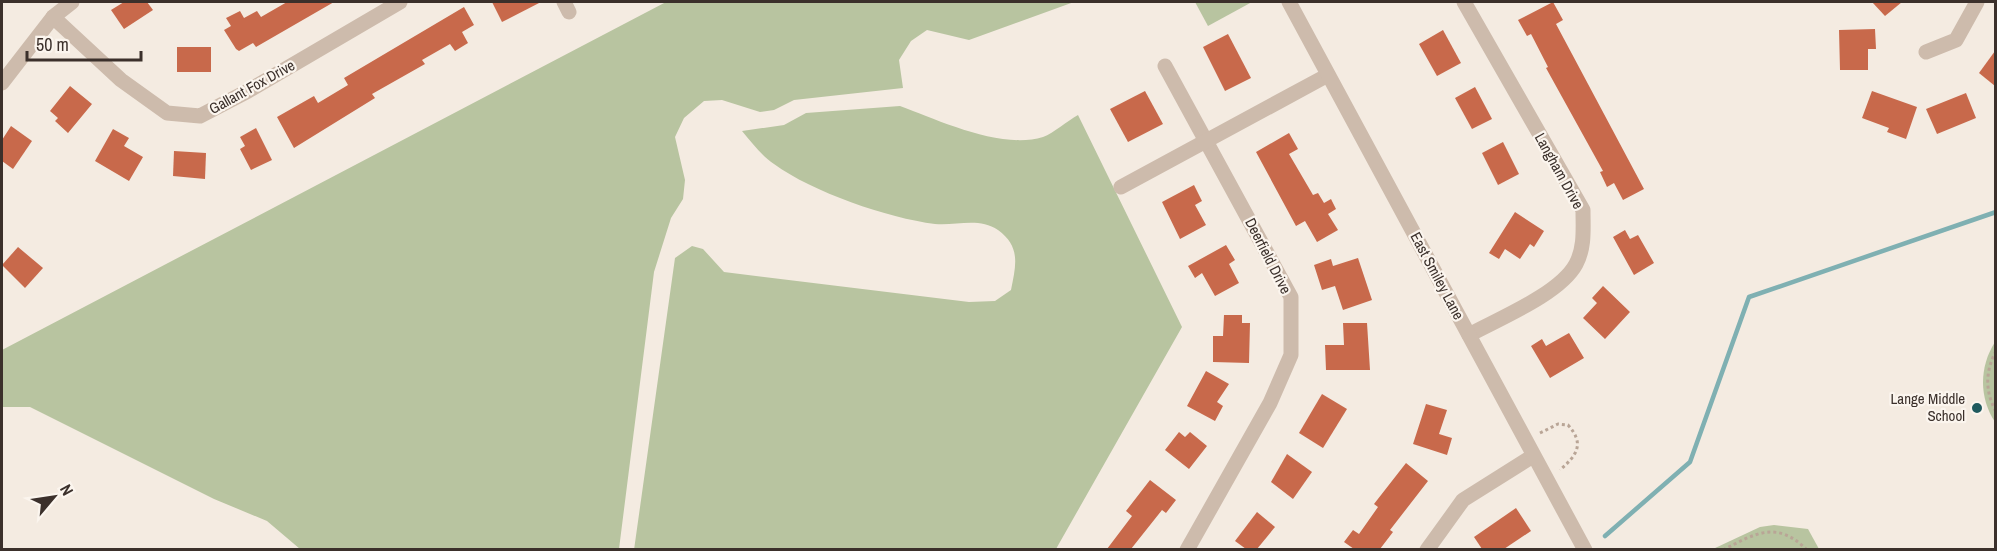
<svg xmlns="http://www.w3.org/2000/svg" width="1997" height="551" viewBox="0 0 1997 551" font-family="'Archivo Narrow',sans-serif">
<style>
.green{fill:#b8c4a0}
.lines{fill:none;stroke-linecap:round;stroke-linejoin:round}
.stream{stroke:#7fb0b2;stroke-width:4.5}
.building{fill:#c8694b}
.path{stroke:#b9a596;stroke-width:3;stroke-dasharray:3 3;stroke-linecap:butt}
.minor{stroke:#cdbbac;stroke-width:15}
.tertiary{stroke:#cdbbac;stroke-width:15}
.poi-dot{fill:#1f5a5e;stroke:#fbf5ee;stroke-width:2}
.labels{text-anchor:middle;stroke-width:4.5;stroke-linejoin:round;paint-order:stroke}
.street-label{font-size:15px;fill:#3b302b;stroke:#fbf5ee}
.poi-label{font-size:15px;fill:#3b302b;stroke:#fbf5ee;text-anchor:end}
</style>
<rect width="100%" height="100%" fill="#f4ebe1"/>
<!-- green -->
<g class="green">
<path d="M666 2H1074L969 40 927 30 911 41 899 60 903 88 794 100 774 110 760 112 722 100 704 101 684 118 675 137 685 180 683 199 671 218 654 272 619 549H300L267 521 214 499 30 407H2V350Z"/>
<path d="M1195 2H1252L1208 26Z"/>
<path d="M900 106C938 120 1001 150 1043 137 1054 133 1067 121 1078 115L1182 327 1056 549 634 550 675 258 692 246 703 249 724 272 969 302 995 301 1011 290C1016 265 1021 247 998 230 979 217 956 226 935 224 888 218 812 192 774 164 761 155 752 143 742 131L784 125 806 113Z"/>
<path d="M1995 342H1996L1995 422C1979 398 1979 367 1995 342Z"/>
<path d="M1774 525 1808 529 1819 549H1713L1760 527Z"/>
</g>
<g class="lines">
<!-- stream -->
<path class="stream" d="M1605 536 1690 462 1749 297 1996 212"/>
</g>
<!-- building -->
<g class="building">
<path d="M124 2H147L153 10 124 29 111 10Z"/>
<path d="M287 2H334L256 47 253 43 239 51 236 49 224 30 231 26 226 18 240 11 244 18 257 11 261 17Z"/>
<path d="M492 2H541L502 22Z"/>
<path d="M1553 2 1563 20 1556 24 1644 189 1623 200 1614 183 1607 187 1600 172 1603 171 1546 68 1548 67 1531 34 1527 36 1518 20Z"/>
<path d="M1872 2H1902L1885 16Z"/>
<path d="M464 7 474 25 462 32 468 43 455 51 450 44 422 60 425 64 372 94 375 98 294 148 277 117 314 96 318 103 348 85 344 78Z"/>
<path d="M1875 29 1876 49H1868V70H1840L1839 30Z"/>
<path d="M1443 30 1461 63 1437 76 1419 44Z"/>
<path d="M1228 34 1251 78 1225 91 1203 47Z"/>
<rect x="177" y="47" width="34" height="25"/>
<path d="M1995 51V86L1979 73Z"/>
<path d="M70 86 92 104 68 133 55 121 58 118 50 111Z"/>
<path d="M1475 87 1492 119 1472 129 1455 98Z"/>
<path d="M1145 91 1163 124 1128 142 1110 109Z"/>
<path d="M1872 91 1917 107 1906 139 1887 132 1889 128 1862 118Z"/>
<path d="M1966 93 1976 118 1937 134 1926 109Z"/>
<path d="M11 126 32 141 13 169 2 161V140Z"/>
<path d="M256 128 272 160 251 170 240 149 245 146 240 137Z"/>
<path d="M113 129 129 138 124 146 143 157 129 181 95 161Z"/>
<path d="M1289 133 1298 149 1289 154 1313 195 1318 193 1324 203 1331 199 1336 209 1328 214 1338 230 1317 242 1305 221 1296 226 1256 152Z"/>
<path d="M1503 142 1519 174 1498 185 1482 153Z"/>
<path d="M174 151 206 153 205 179 173 176Z"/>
<path d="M1194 185 1202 201 1195 205 1206 225 1180 239 1162 202Z"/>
<path d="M1515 212 1544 231 1534 247 1530 244 1520 259 1505 249 1499 259 1489 253Z"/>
<path d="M1625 230 1630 239 1638 235 1654 263 1634 275 1613 237Z"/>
<path d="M1226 245 1235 260 1229 264 1239 283 1215 296 1202 273 1195 278 1188 266Z"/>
<path d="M18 247 43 268 25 288 2 265Z"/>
<path d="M1358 258 1372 300 1343 310 1335 286 1322 290 1314 265 1331 259 1333 266Z"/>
<path d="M1603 286 1630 312 1605 339 1583 318 1597 303 1592 298Z"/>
<path d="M1224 315H1242V323H1250L1249 363 1213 362V336H1223Z"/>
<path d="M1343 323H1367L1370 370H1326L1325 345H1344Z"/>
<path d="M1569 333 1584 358 1550 378 1531 346 1542 339 1546 346Z"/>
<path d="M1206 371 1229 384 1217 402 1223 406 1215 421 1187 406Z"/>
<path d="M1322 394 1347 409 1323 448 1299 433Z"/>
<path d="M1426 404 1447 410 1439 434 1452 438 1447 455 1413 444Z"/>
<path d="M1179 432 1185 437 1190 432 1207 446 1189 469 1165 450Z"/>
<path d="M1287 454 1312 472 1293 499 1271 482Z"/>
<path d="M1406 463 1428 481 1390 530 1393 532 1380 549H1354L1344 542 1353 530 1359 534 1378 507 1374 504Z"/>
<path d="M1150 480 1176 500 1166 513 1162 510 1131 549H1107L1132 516 1126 511Z"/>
<path d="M1516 508 1531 531 1504 549H1482L1474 537Z"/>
<path d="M1257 512 1275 527 1257 549H1246L1235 541Z"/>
</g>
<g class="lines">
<!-- path -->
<g class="path">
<path d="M1996 351C1985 372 1985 391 1996 412"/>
<path d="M1540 433 1558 424 1568 425C1585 444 1577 455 1560 470"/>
<path d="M1723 550C1756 533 1777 520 1807 550"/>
</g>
<!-- minor -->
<g class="minor">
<path d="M564 2 569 12"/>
<path d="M1464 2 1583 210C1583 229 1585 247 1576 264 1560 294 1498 319 1469 335"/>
<path d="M53 17 121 80 167 113 200 116 248 91 400 2"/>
<path d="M1926 52 1956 40 1977 2"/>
<path d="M1165 66 1291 297V355L1270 403 1187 550"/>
<path d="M2 83 53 17 72 2"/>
<path d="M1121 187 1328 75"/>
<path d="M1427 550 1463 500 1533 456"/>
</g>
<!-- tertiary -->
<path class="tertiary" d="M1289 2 1585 550"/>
</g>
<!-- markers -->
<circle class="poi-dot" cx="1977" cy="408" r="6"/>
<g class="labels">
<!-- street labels -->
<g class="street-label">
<text transform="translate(252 87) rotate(-29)" y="5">Gallant Fox Drive</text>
<text transform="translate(1559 171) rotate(61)" y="5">Langham Drive</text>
<text transform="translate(1268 256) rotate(63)" y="5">Deerfield Drive</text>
<text transform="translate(1437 276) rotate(62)" y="5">East Smiley Lane</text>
</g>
<!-- poi labels -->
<g class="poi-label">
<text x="1965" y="404">Lange Middle<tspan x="1965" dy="17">School</tspan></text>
</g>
</g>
<!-- border -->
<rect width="1997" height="551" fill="none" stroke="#3b302b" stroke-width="6"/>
<!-- north arrow -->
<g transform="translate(54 497) rotate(61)" stroke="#fbf5ee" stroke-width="4.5" paint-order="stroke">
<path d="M0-4.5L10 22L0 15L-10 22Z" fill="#3b302b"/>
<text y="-9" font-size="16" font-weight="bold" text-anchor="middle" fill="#3b302b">N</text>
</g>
<!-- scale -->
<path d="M27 51v9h114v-9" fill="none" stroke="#3b302b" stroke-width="3"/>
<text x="36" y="51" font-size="18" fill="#3b302b" stroke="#fbf5ee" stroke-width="4.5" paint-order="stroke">50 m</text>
</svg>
